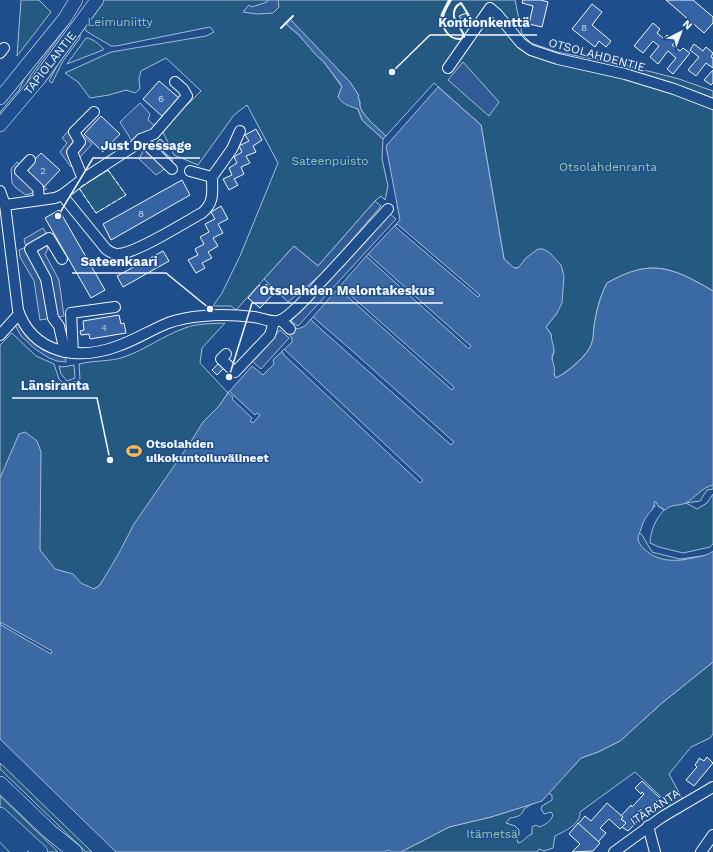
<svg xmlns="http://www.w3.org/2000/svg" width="713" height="852" viewBox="0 0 713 852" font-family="'Work Sans',sans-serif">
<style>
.green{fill:#245a82;stroke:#a8bbd7}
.parking{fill:#305b95;stroke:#a8bbd7}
.water{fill:#3b69a3;stroke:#a8bbd7}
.pier{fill:#1f4e8c;stroke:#a8bbd7}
.building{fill:#3563a3;stroke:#f2f6ff}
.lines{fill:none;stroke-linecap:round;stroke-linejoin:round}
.minor-casing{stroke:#f2f6ff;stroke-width:12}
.major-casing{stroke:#f2f6ff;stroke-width:14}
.highway-casing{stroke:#f2f6ff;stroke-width:16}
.minor{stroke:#1f4e8c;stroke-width:10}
.major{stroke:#1f4e8c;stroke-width:13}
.highway{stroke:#1f4e8c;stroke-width:15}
.fence{stroke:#f2f6ff;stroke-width:1;stroke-dasharray:5 2;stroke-linecap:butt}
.wall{stroke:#f2f6ff;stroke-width:2}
.labels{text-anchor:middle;stroke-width:3;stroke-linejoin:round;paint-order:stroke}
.number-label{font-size:10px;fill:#c3d1e8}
.park-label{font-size:12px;fill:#97c8a6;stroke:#1f4e8c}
.street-label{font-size:12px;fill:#f2f6ff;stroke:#1f4e8c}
.poi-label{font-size:12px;font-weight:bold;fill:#f2f6ff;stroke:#1f4e8c;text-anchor:start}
.leader{fill:none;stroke:#f2f6ff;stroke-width:1.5}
.callout-dot{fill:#f2f6ff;stroke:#1f4e8c;stroke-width:1.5}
.callout-label{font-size:13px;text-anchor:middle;font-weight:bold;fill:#f2f6ff;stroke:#1f4e8c;stroke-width:3;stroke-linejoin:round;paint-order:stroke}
</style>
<rect width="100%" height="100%" fill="#1f4e8c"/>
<!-- green -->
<g class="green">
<path d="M21 0H39L51 12 17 56Z"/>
<path d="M102 0H515L522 34 531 43 557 52 629 66 679 79 713 91V291C672 267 651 258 607 283 600 296 596 312 594 327 593 332 594 337 592 342 589 355 567 372 556 378L554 374 552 358 554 352 551 339V334L546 327 557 313 526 258 519 268H514L504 259 481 125 434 83 386 136C379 129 357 112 360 102L358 97 359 96 350 82 290 20 289 27 299 35 316 55 324 62 342 87 338 97 358 109 362 120 383 139 382 159 388 186 385 200 381 196 375 201 318 266 294 246 236 310 231 306H213L222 293 240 256 278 163 247 105 234 115 198 165 174 155 162 130 201 91 166 58 141 71 139 79 140 89 135 93 126 90 109 95 90 98 78 82 65 73 111 52 206 36 214 32 210 27 116 46H111L86 31 84 27Z"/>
<path d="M65 23 68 25 31 75 23 90 0 117V112L19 90 25 77Z"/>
<path d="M80 33V38L63 61 52 83 49 81 60 60Z"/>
<path d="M86 38C92 38 99 44 103 48V50L67 64Z"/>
<path d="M108 170 126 195 96 213 79 188Z"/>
<path d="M225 323 202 348 200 363 228 393 100 585 94 589 0 608V345L12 333 36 356 54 364 59 379 66 386 80 379 79 364C94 360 110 362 124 357 145 350 164 335 185 328 197 323 212 324 225 323Z"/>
<path d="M74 365 75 378 67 381 61 374 59 366 63 367Z"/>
<path d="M713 477V489L707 490 700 501 686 503 697 509 707 503 713 494V544L710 547 683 553 659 547 650 543C650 532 656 518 664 510L658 506H663Z"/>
<path d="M637 531 642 535 652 552 680 559 708 555 677 565 639 552Z"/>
<path d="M713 662V734L710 738 691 747 669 774 683 800 672 807 635 772 580 812C581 824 565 831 555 836L553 848 544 851 539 849 537 852H401L449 827 491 817 532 804 524 809C522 816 517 817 510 818L506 823 515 826 519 830V835L517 838 518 843C524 842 526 836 532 834V827L536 825 539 827C547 824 550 822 553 815L551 812 544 814 541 809 542 806 552 800V795L548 793 581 758 598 752 620 741 662 703Z"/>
<path d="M0 763 92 852H86L0 769Z"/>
<path d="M0 796 58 852H48L0 807Z"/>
</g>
<!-- parking -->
<g class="parking">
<path d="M268 0H278L279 7 273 13 257 14 243 12 249 5 252 7 267 2Z"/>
<path d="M463 62 499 102 489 116 448 80Z"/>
<path d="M140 103 150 114 148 120 155 126 148 134 132 141 120 122Z"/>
<path d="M73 126 92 144 71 167 60 152 67 143 62 138Z"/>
<path d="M152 141 173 160 169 166 156 175 139 159 146 145Z"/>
<path d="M17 162 44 187 47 189 26 195 16 188 12 183 11 169Z"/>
<path d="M375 201 381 206 324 272 288 302 264 279 294 246 318 266Z"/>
<path d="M389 213 396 219 298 326 291 321Z"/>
<path d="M43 228 49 238 44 242 48 249 45 254 59 280 64 316 40 320 34 281 20 257 19 250 26 247 24 239Z"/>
<path d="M22 322 65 352 66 362 57 361 49 358 35 349 21 336 15 325Z"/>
<path d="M280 330 289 338 261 369 252 361Z"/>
</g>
<!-- water -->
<g class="water">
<path d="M290 19 350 82 359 96 358 97 360 102C357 112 379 129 386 136L383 139 362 120 358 109C350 106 343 105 338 97L342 86 324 62 316 55 299 35 287 25 286 23Z"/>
<path d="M438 87 481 125 504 259 514 268H518L526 258 538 249H543L550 253 561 265 564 276 562 303 557 313 546 327 551 334C551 340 554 345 554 351 554 353 552 355 552 357 552 363 556 367 554 374L556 378C567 373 589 355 592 342 594 337 593 332 594 327 596 312 600 296 607 283 651 258 672 267 713 291V485C701 488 696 497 686 503 679 506 671 504 665 510L658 506 656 502H654L655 507 653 506V509C647 514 643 522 641 529 640 532 638 536 638 538 638 542 641 546 644 549 658 562 675 562 693 558 701 556 707 556 713 551V662L662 703 620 741 598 752 581 758 542 801 491 817 449 827 401 852H391L389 850 384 852H116L0 739V478L19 434 25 432 37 441 41 452 40 550 55 569 73 574 81 583 94 589 100 585 119 553 134 524 190 443 203 422 219 406 228 393 252 366 263 375 274 364 273 360 292 342V339L289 333 293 327 298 329 305 326 368 254 400 220 386 146Z"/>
</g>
<!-- pier -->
<g class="pier">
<path d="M397 224 480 295 478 297 399 230 395 226Z"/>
<path d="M368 254 471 346 469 349 366 256Z"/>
<path d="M340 286 454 387 452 390 338 288Z"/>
<path d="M313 317 348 347 454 442 451 445 313 322 311 319Z"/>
<path d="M284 349 423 480 420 483 284 355 282 351Z"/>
<path d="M229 391 255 415 257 413 260 415 253 423 250 421 252 418 232 399 233 397 228 393Z"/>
<path d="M0 622 52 651 51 654 1 625Z"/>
</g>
<!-- building -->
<g class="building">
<path d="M523 0H541L548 2 542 27 529 24 533 6 522 3Z"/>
<path d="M666 0H693L713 17V23L704 33Z"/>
<path d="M592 4 602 12 592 25 611 41 606 47 599 41 595 47 572 29Z"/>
<path d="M466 13 471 21 465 25 459 16Z"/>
<path d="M653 23 660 29 657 33 664 39 667 35 675 42 672 45 680 51 683 48 690 53 673 74 667 69 676 58 668 51 658 64 650 57 659 46 653 41 643 53 634 46Z"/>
<path d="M694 44 703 51 706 47 713 53 711 57 713 58V68L706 63 696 76 688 70 699 57 690 50Z"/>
<path d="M713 70V83L711 85 704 80Z"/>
<path d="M159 81 179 98 162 116 143 99Z"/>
<path d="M101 116 120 134 103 152 84 134Z"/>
<path d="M256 129 262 140 253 146 256 152 246 156 250 163 241 167 244 174 234 179 238 185 229 190 223 179 232 175 229 168 237 163 234 157 242 152 239 146 249 141 245 135Z"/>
<path d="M160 139 169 146 165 151 156 143Z"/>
<path d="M41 153 60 170 44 187 25 170Z"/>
<path d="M182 180 190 195 111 240 103 224Z"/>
<path d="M221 206 228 219 218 224 223 233 213 238 218 246 208 252 212 258 202 263 205 268 196 273 188 260 198 255 195 249 204 244 200 237 209 232 205 224 215 219 211 212Z"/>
<path d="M59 210 105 290 91 298 45 218Z"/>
<path d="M163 251 169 261 123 287 117 276Z"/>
<path d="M266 284 275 292 260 308 248 298 259 285 262 288Z"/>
<path d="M119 315 121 324 124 323 126 333 90 339 89 334 81 335 80 331 84 330 83 321Z"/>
<path d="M219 363 224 368 217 375 212 370Z"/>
<path d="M707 757 713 763 694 786 686 780 697 767 695 765 699 759V758L704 761Z"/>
<path d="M642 781 660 798 628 831 622 827 626 823 621 819 623 817 621 816 631 805 632 807 644 794 642 792 641 794 635 788Z"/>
<path d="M607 803 623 817 621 819 626 823 620 829 609 819 600 828 606 833 598 842 578 824 585 816 591 821Z"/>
<path d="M578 823 600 843 593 851 572 852 580 844 569 834Z"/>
</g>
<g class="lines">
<defs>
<g id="minor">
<path d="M0 53 4 48"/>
<path d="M448 68 490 8 497 14 521 43 531 50 558 59 625 74 674 89 713 104"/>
<path d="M141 139 172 169"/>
<path d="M30 160 20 171 38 188 39 200"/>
<path d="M190 171 212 177"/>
<path d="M212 177 232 149 240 131"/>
<path d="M83 179 72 152 80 142 74 132 94 112"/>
<path d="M0 191 5 205 18 310C33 354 78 361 118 346 135 340 151 330 168 323 179 319 191 317 203 316 220 314 238 315 254 317 263 318 272 324 281 320 294 313 308 296 318 285 342 260 365 234 388 209"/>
<path d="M62 195 106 249C109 251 112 254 117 254 134 255 185 222 202 213 215 202 212 192 212 177"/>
<path d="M5 205 55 198 62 195 83 179 134 146 141 139 154 134 187 96 183 89 175 82"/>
<path d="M62 259 49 238 30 249 46 279 53 318 59 326 65 352"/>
<path d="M281 320 290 329"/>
<path d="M0 335 19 314"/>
<path d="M73 353 71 313 115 307"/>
<path d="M226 354 221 359 235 372 270 335 274 322"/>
<path d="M648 826 655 852"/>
<path d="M614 852 662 817 713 787"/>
<path d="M701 852 713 835"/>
</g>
<g id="major">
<path d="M0 98 65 18 76 0"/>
<path d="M0 125 39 79 97 0"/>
</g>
<g id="highway">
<path d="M0 784 49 831 75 852"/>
<path d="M0 815 40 852"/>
<path d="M0 831 20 852"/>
</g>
</defs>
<!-- minor casing -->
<use href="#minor" class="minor-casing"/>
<!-- major casing -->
<use href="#major" class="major-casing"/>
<!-- highway casing -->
<use href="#highway" class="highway-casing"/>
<!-- minor -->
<use href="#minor" class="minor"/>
<!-- major -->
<use href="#major" class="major"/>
<!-- highway -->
<use href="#highway" class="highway"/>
<!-- fence -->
<path class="fence" d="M108 170 126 195 96 213 79 188Z"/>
<!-- wall -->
<g class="wall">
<path d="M451 0C448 5 444 11 443 17 441 28 449 40 461 39L464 35V37"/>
<path d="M441 18 442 14 449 0"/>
<path d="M281 28 293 16"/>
<path d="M464 35 454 17C453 10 455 6 461 3L473 22 469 27"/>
</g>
</g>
<!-- icons -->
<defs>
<symbol id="stadium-bare" viewBox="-9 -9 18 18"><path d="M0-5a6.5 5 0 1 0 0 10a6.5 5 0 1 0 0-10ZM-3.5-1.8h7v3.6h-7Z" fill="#ffb74d" stroke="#1f4e8c" stroke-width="2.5" paint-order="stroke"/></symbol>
</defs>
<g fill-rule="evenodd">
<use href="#stadium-bare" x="123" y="440" width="22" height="22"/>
</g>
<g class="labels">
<!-- number labels -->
<g class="number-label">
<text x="584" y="31">8</text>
<text x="161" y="102">6</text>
<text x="43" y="174">2</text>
<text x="141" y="217">8</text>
<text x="104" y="331">4</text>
</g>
<!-- park labels -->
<g class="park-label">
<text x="120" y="26">Leimuniitty</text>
<text x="330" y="165">Sateenpuisto</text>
<text x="608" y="171">Otsolahdenranta</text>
<text x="492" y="838">Itämetsä</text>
</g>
<!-- street labels -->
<g class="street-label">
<text transform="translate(597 55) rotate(15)" y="4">OTSOLAHDENTIE</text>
<text transform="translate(50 63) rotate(-52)" y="4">TAPIOLANTIE</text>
<text transform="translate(655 807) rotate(-33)" y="4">ITÄRANTA</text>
</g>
<!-- poi labels -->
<g class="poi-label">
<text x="146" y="448">Otsolahden<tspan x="146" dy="14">ulkokuntoiluvälineet</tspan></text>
</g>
</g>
<!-- callouts -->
<path class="leader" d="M392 72L430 35H537M58 216L93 158H200M210 309L166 273H72M229 377L252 303H443M110 460L97 398H12"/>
<g class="callout-dot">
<circle cx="392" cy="72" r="4"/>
<circle cx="58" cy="216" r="4"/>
<circle cx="210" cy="309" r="4"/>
<circle cx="229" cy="377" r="4"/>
<circle cx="110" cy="460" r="4"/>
</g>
<g class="callout-label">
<text x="484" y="27">Kontionkenttä</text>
<text x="146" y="150">Just Dressage</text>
<text x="119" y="266">Sateenkaari</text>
<text x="347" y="295">Otsolahden Melontakeskus</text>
<text x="55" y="390">Länsiranta</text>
</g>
<!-- north arrow -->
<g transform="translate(681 32) rotate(42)" stroke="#1f4e8c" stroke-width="3" paint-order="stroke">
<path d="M0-3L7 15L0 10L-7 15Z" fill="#f2f6ff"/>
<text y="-6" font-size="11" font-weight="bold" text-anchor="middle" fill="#f2f6ff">N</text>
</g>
</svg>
